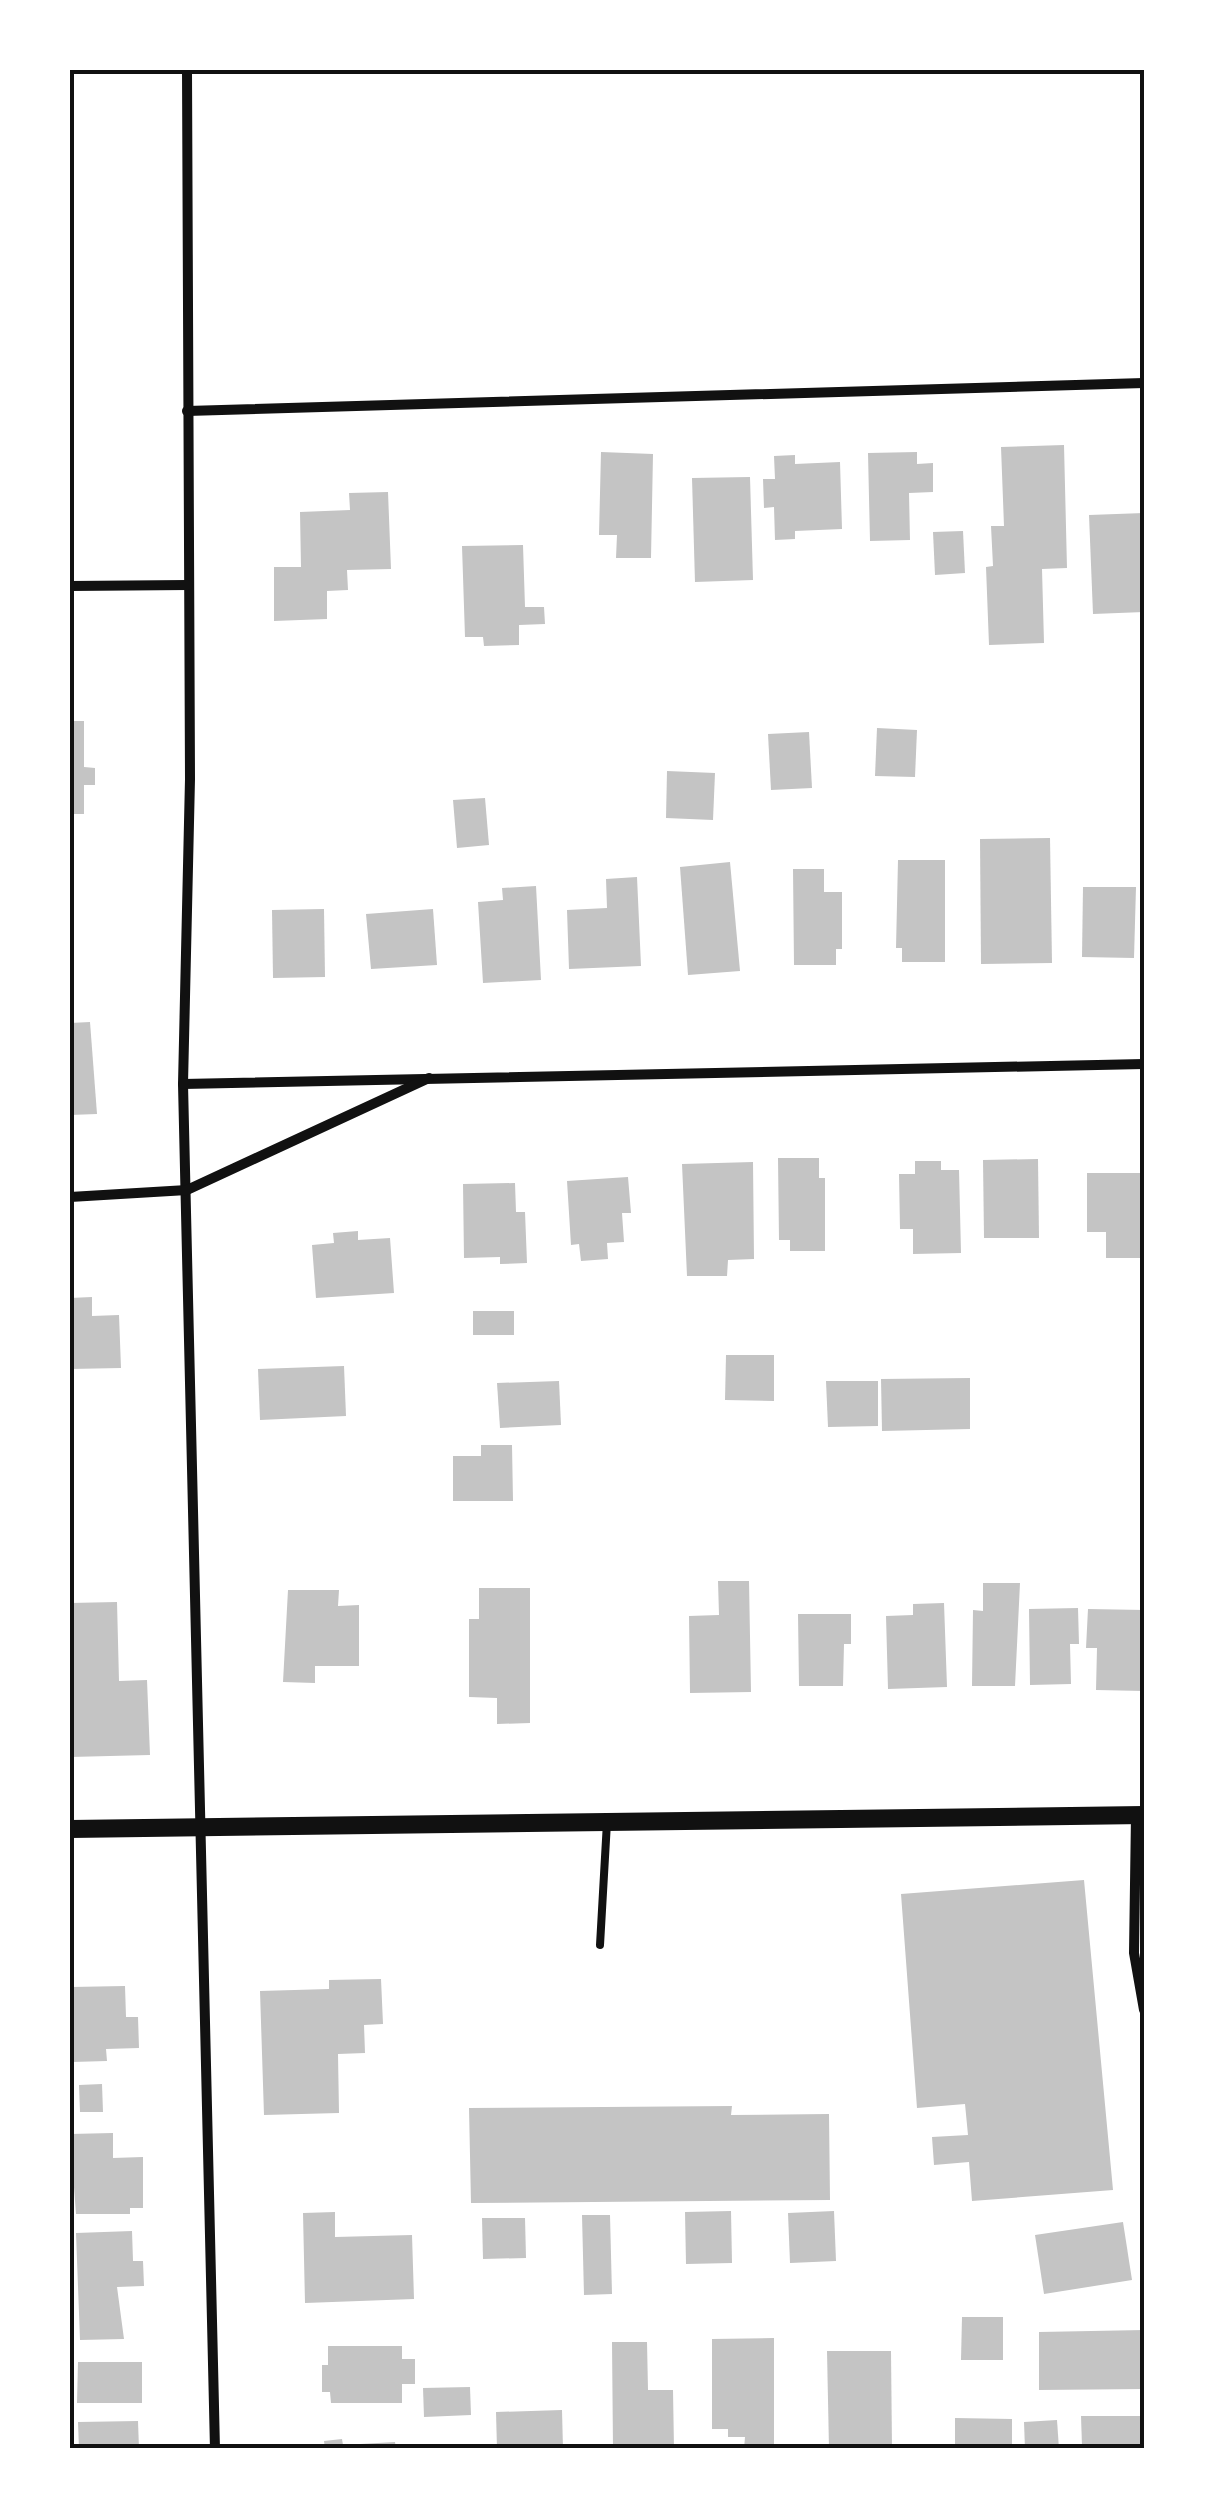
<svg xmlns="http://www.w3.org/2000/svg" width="1214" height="2519" viewBox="0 0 1214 2519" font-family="Inter,sans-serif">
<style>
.building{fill:#c4c4c4}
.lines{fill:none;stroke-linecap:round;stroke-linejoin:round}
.service{stroke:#111;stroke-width:8}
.minor{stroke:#111;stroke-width:10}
.tertiary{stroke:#111;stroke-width:18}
.neatline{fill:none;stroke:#111;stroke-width:4}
</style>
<rect width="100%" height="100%" fill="#fff"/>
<!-- building -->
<g class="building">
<path d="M1064 445 1067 568 1042 569 1044 643 989 645 986 567 993 566 991 526H1004L1001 447Z"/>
<path d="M601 452 653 454 651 558H616L617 535H599Z"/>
<path d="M917 452V464L933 463V492L909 493 910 540 870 541 868 453Z"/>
<path d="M795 455V464L840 462 842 529 795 531V539L775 540 774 507 764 508 763 479H775L774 456Z"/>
<path d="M750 477 753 580 695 582 692 478Z"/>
<path d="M388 492 391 569 347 570 348 590 327 591V619L274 621V567H301L300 512 350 510 349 493Z"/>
<path d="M1144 513V612L1093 614 1089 515Z"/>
<path d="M963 531 965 573 935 575 933 532Z"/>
<path d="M523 545 525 607H544L545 624 519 625V645L484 646 483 637H465L462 546Z"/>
<path d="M70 721H84V767L95 768V785H84V814H70Z"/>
<path d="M877 728 917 730 915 777 875 776Z"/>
<path d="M809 732 812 788 771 790 768 734Z"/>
<path d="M667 771 715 773 713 820 666 818Z"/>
<path d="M485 798 489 845 457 848 453 800Z"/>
<path d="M1050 838 1052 963 981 964 980 839Z"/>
<path d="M898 860H945V962H902V948H896Z"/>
<path d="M730 862 740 971 688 975 680 867Z"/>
<path d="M793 869H824V892H842V949H836V965H794Z"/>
<path d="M637 877 641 966 569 969 567 910 607 908 606 879Z"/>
<path d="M536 886 541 980 483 983 478 902 503 900 502 888Z"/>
<path d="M1083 887H1136L1134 958 1082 957Z"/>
<path d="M324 909 325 977 273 978 272 910Z"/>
<path d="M433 909 437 965 371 969 366 914Z"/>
<path d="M90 1022 97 1114 70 1115V1023Z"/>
<path d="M778 1158H819V1178H825V1251H790V1240H779Z"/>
<path d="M1038 1159 1039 1238H984L983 1160Z"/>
<path d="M915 1161H941V1170H959L961 1253 913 1254V1229H900L899 1174H915Z"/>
<path d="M753 1162 754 1259 728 1260 727 1276H687L682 1164Z"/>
<path d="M1087 1173H1144V1258H1106V1232H1087Z"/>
<path d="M628 1177 631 1213H622L624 1242 607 1243 608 1259 581 1261 579 1244 571 1245 567 1181Z"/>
<path d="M515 1183 516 1212H525L527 1263 500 1264V1257L464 1258 463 1184Z"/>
<path d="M358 1231V1240L390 1238 394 1293 316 1298 312 1245 334 1243 333 1233Z"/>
<path d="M92 1297V1316L119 1315 121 1368 70 1369V1298Z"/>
<rect x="473" y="1311" width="41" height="24"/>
<path d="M726 1355H774V1401L725 1400Z"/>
<path d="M344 1366 346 1416 260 1420 258 1369Z"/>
<path d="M970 1378V1429L882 1431 881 1379Z"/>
<path d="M559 1381 561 1425 500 1428 497 1383Z"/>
<path d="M826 1381H878V1426L828 1427Z"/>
<path d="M481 1445H512L513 1501H453V1456H481Z"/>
<path d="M718 1581H749L751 1692 690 1693 689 1616 719 1615Z"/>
<path d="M983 1583H1020L1015 1686H972L973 1610 983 1611Z"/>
<path d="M479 1588H530V1723L497 1724V1698L469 1697V1619H479Z"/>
<path d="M288 1590H339L338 1606 359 1605V1666H315V1683L283 1682Z"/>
<path d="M117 1602 119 1681 147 1680 150 1755 70 1757V1603Z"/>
<path d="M944 1603 947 1687 888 1689 886 1616 913 1615V1604Z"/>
<path d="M1078 1608 1079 1644H1070L1071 1684 1030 1685 1029 1609Z"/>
<path d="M1088 1609 1144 1610V1691L1096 1690 1097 1648H1086Z"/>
<path d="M798 1614H851V1644H844L843 1686H799Z"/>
<path d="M1084 1880 1113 2190 972 2201 969 2162 934 2165 932 2137 968 2135 965 2104 917 2108 901 1894Z"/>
<path d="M381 1979 383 2024 364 2025 365 2053 338 2054 339 2113 264 2115 260 1991 329 1989V1980Z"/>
<path d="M125 1986 126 2017H138L139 2048 106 2049 107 2061 72 2062 71 1987Z"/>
<path d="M102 2084 103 2112H80L79 2085Z"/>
<path d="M732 2106 731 2115 829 2114 830 2200 471 2203 469 2108Z"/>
<path d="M113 2133V2158L143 2157V2208H130V2214H76L70 2134Z"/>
<path d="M731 2211 732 2263 686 2264 685 2212Z"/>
<path d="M834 2211 836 2261 790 2263 788 2213Z"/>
<path d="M335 2212V2237L412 2235 414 2299 305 2303 303 2213Z"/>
<path d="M582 2215H610L612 2294 584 2295Z"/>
<path d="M482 2218H525L526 2258 483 2259Z"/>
<path d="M1123 2222 1132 2280 1044 2294 1035 2235Z"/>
<path d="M132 2231 133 2261H143L144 2286 117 2287 124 2339 80 2340 76 2233Z"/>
<path d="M962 2317H1003V2360H961Z"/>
<path d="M1144 2330V2389L1039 2390V2332Z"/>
<path d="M774 2338V2449H744L745 2437H728V2429H712V2339Z"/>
<path d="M612 2342H647L648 2390H673L674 2449H613Z"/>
<path d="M328 2346H402V2359H415V2384H402V2403H331L330 2392H322V2365H328Z"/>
<path d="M827 2351H891L892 2449H829Z"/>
<path d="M78 2362H142V2403H77Z"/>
<path d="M470 2387 471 2415 424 2417 423 2388Z"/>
<path d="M562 2410 563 2449H497L496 2412Z"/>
<path d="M1081 2416H1144V2449L1082 2446Z"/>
<path d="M955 2418 1012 2419V2449H955Z"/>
<path d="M1057 2420 1059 2449H1025L1024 2422Z"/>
<path d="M138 2421 139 2449H79L78 2422Z"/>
<path d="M342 2439 343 2445 395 2442 396 2449H325L324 2441Z"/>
</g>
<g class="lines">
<!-- service -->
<path class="service" d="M600 1945 607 1822"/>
<!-- minor -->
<g class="minor">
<path d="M187 70 190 779 183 1084 215 2449"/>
<path d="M187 411 1144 383"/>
<path d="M70 586 188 585"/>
<path d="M183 1084 1144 1064"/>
<path d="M70 1197 187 1190 429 1078"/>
<path d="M1136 1815 1134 1953 1144 2010"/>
</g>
<!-- tertiary -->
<path class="tertiary" d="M70 1829 1144 1815"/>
</g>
<!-- border -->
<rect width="1214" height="2519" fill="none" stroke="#ffffff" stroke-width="145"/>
<rect x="72" y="72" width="1070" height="2374" class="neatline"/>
</svg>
